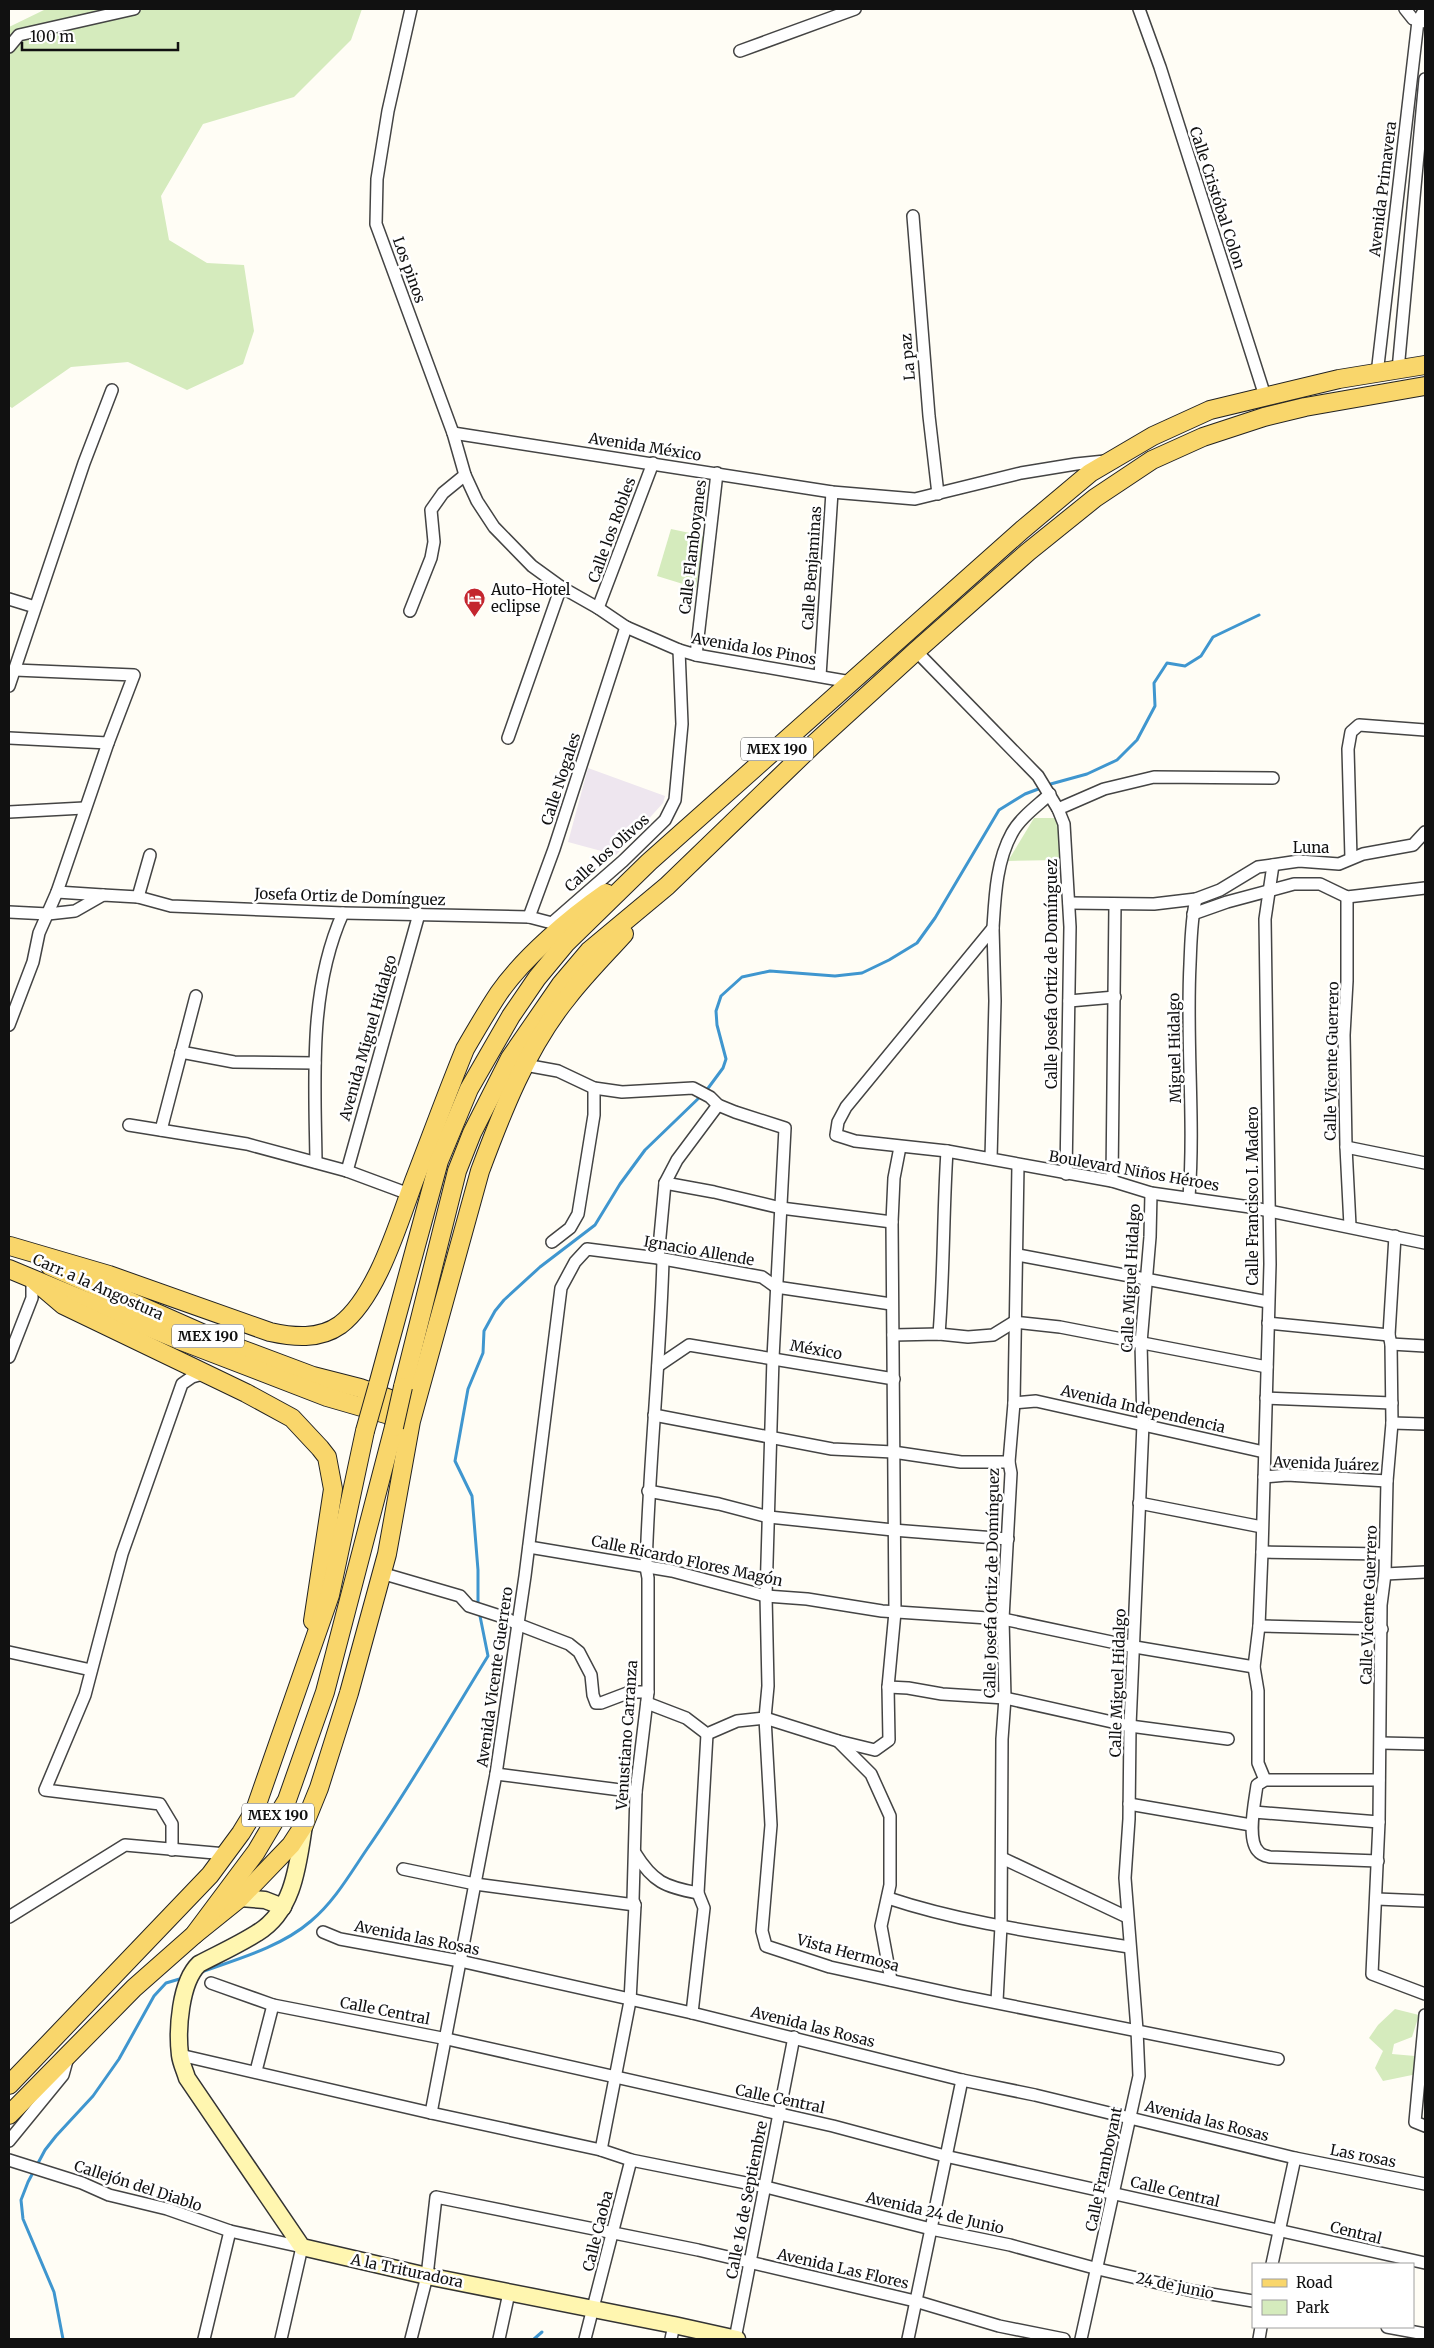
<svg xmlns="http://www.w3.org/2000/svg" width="1434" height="2348" viewBox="0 0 1434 2348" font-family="Merriweather,serif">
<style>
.industrial{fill:#eee6ef}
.green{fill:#d5ebbd}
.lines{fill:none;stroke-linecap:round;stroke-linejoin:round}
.stream{stroke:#3f96cf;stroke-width:3}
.street-casing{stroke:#444;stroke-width:14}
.secondary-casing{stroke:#333;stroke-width:19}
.primary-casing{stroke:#222;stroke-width:20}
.street{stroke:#fff;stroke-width:11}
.secondary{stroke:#fff6b0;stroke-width:16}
.primary{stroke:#f9d66b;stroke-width:18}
.primary-bridge-casing{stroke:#222;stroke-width:20;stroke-linecap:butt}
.primary-bridge{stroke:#f9d66b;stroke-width:18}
.labels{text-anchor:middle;stroke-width:5;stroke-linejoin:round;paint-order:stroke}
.shield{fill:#fff;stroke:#585858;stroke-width:1}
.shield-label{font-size:14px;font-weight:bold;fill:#111}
.street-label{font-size:15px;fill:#111;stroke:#fff}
.poi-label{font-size:15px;fill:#111;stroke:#fff;text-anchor:start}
</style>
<rect width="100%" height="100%" fill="#fffdf5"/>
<!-- industrial -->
<path class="industrial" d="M588 768 665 796 663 803 616 855 568 842Z"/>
<!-- green -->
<g class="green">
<path d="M46 9H362L351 40 294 97 203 124 161 196 169 240 207 263 244 265 254 331 243 364 187 390 128 362 71 367 12 408 9 406V27Z"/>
<path d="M671 529 704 536 696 588 657 576Z"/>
<path d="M1034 818H1059V860L1008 861Z"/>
<path d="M1395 2009 1419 2015 1412 2037 1394 2044 1392 2054 1415 2056 1417 2074 1383 2081 1375 2068 1383 2051 1369 2038 1378 2025Z"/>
</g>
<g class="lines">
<!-- stream -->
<g class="stream">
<path d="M1047 785 1087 774 1117 760 1137 740 1155 706 1154 683 1167 663 1185 666 1201 656 1213 637 1259 615"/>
<path d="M706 1091 723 1068 726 1059 717 1025 716 1011 721 996 742 977 770 971 835 976 862 973 889 960 917 943 935 918 999 810 1025 794 1041 788"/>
<path d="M478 1605V1570L472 1496 455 1461 468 1389 483 1353 484 1331 495 1311 504 1300 540 1267 595 1225 620 1184 645 1150 702 1095"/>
<path d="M201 1972C238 1959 281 1947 311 1921 334 1902 350 1874 367 1849 410 1787 448 1721 488 1656L479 1611"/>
<path d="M63 2339 54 2292 23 2219 21 2200 28 2182 45 2150 56 2136 93 2096 119 2059 154 1996 166 1983 183 1978"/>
<path d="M534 2339 542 2332"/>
</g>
<defs>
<g id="street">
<path d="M411 9 388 111 377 179 376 224 453 433 465 475 477 501 494 527 532 566 561 587 598 608 626 627 679 650 696 655 851 682"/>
<path d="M1139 9 1160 67 1265 396"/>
<path d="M1405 9 1413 19 1425 22"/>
<path d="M9 47 19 35 134 9"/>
<path d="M740 51 855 9"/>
<path d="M913 216 929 416 938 494"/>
<path d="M1398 370 1425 79"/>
<path d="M1377 374 1418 21 1425 9"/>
<path d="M453 433 832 492 915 499 1021 473 1076 464 1105 461"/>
<path d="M9 599 35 607"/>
<path d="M598 608 653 463"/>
<path d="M410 611 431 558 434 542 431 510 443 493 465 475"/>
<path d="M916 651 1038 776 1058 809 1064 824 1070 927 1066 1174"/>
<path d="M696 655 717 473"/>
<path d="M820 676 832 492"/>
<path d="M9 686 84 463 112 390"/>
<path d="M9 738 108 743"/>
<path d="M508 738 561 587"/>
<path d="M1058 809 1104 789 1154 777 1273 778"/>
<path d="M9 812 84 808"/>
<path d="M1351 858 1348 749 1351 732 1359 725 1425 730"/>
<path d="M57 892 103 895"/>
<path d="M138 897 150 855"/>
<path d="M1347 897V981L1344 1035 1346 1147 1350 1226"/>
<path d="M1069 903 1154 904 1196 899 1220 890 1258 867 1299 861 1339 864 1363 854 1413 845 1425 832"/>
<path d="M9 912 48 914 75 911 103 895 138 897 171 906 343 913 529 917 552 923 561 928"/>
<path d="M1193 914 1227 902 1294 884H1320L1347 897 1425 888"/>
<path d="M529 917 554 849 626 627"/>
<path d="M552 923 623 861 665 820 675 800 682 724 679 650"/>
<path d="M993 928C995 897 996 862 1012 833 1020 818 1037 806 1050 794"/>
<path d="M1069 1001 1115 997"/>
<path d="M9 1025 33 962 39 933 57 892 108 743 134 675 15 670"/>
<path d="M181 1052 234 1062 315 1063"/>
<path d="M525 1065 558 1071 594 1088 622 1092 693 1088 710 1097 718 1105 735 1112 785 1128 773 1358 766 1596 768 1686 765 1718 771 1825 762 1931 766 1946 830 1967 962 1996 1278 2059"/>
<path d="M718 1105 677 1160 665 1183 714 1192 781 1208 892 1222"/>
<path d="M129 1125 247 1144 347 1171 409 1194"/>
<path d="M161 1130 196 996"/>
<path d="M1346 1147 1425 1163"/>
<path d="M991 1159 995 1001 993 928 846 1107 838 1122 836 1135 855 1141 947 1151 1112 1181 1151 1193 1250 1207 1425 1243"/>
<path d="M316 1162C315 1080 308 991 343 913"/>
<path d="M347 1171 419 914"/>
<path d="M1112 1181 1115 904"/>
<path d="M1189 1197C1195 1120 1186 1042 1190 964 1191 942 1191 920 1196 899"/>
<path d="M1395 1236 1389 1335 1391 1344 1392 1423 1387 1481 1385 1574 1381 1605 1379 1822 1372 1974 1425 1994"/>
<path d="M552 1242 570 1228 578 1214 594 1115V1088"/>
<path d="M1018 1255 1268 1302"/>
<path d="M658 1258 665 1183"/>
<path d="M1268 1323 1389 1335"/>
<path d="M939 1334C944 1273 943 1212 947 1151"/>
<path d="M893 1335 939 1334 968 1337 993 1335 1014 1322 1060 1327 1267 1367"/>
<path d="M1391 1344 1425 1346"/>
<path d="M9 1357 32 1298V1280"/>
<path d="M658 1366 689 1345 894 1379"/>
<path d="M1266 1398 1392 1403"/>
<path d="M1014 1403 1036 1401 1264 1452"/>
<path d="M654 1415 832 1449 893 1452 961 1462H1009"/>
<path d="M1392 1423 1425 1424"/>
<path d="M1264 1477 1287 1475 1387 1481"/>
<path d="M648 1491 719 1504 769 1517 893 1530 1008 1539"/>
<path d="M1139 1503 1262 1527"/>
<path d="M529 1547 672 1571 766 1596 807 1599 882 1611 1003 1619 1135 1647 1254 1667"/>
<path d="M1262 1552 1385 1554"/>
<path d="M381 1573 460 1596 469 1606 506 1618 517 1624 569 1644 579 1652 591 1675 593 1695 596 1703H601L630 1692H648"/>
<path d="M1385 1574 1425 1572"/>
<path d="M1259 1626 1382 1629"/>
<path d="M9 1652 91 1670"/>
<path d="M888 1687 908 1688 942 1694 1005 1698 1130 1726 1228 1739"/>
<path d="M647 1703 686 1718 707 1734 737 1721 765 1718 838 1741 875 1750 889 1740 888 1687 895 1612 892 1222 894 1178 900 1147"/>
<path d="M838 1741 871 1774 890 1816V1885L881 1926 891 1980"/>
<path d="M1381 1743 1425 1744"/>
<path d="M496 1774 636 1792"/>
<path d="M1265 1780 1258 1763V1691L1254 1667 1259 1626 1262 1552 1270 1264 1265 919 1273 865"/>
<path d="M1129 1804 1251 1825"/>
<path d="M1254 1812 1379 1822"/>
<path d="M172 1850V1824L160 1804 45 1790 85 1695 122 1554 182 1384 192 1377 206 1373"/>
<path d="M635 1853C653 1882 665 1887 698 1893"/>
<path d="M1002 1858 1127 1917"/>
<path d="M1378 1861 1270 1857C1266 1856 1261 1855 1259 1852 1246 1841 1255 1801 1257 1785L1265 1780H1379"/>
<path d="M403 1869 475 1884 635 1905"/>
<path d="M888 1898C966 1924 1049 1934 1129 1947"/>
<path d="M1377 1899 1425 1901"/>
<path d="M9 1917 125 1845 226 1854"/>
<path d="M323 1932 340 1939 460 1961 692 2013 962 2080 1035 2095 1295 2158 1425 2184"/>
<path d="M211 1983 273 2005 447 2039 833 2126 945 2156 1425 2263"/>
<path d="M997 2001 1001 1926 1002 1739 1005 1698 1003 1619 1011 1473 1009 1462 1014 1403 1018 1165"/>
<path d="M692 2013 704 1908 698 1893 707 1734"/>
<path d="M1425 2015 1415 2122 1425 2126"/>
<path d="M180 2055 431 2113 601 2150 631 2160 766 2187 931 2229 1010 2245 1098 2269 1193 2291 1253 2301"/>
<path d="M256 2071 273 2005"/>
<path d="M431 2113 496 1774 525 1576 561 1288 575 1262 587 1249 658 1258 762 1277 776 1287 891 1304"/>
<path d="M9 2141 63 2075 68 2057"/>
<path d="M601 2150 630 2001 635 1905 633 1900 636 1792 648 1692V1578L646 1567C649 1464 660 1363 663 1260"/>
<path d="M9 2160 82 2183 109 2195 167 2209 230 2231 302 2247 281 2339"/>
<path d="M1272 2264 1295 2158"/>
<path d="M1387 2327 1425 2334"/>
<path d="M204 2339 230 2231"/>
<path d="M411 2339 427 2276 436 2197 698 2250 915 2301 999 2326 1064 2339"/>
<path d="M499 2339 509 2293"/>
<path d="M585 2339 631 2160"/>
<path d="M671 2339 674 2325"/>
<path d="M735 2339 794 2037"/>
<path d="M908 2339 962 2080"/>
<path d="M1081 2339 1139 2076 1137 2030 1125 1878 1129 1819 1130 1726 1143 1424 1141 1343 1150 1237 1151 1193"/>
<path d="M1259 2339 1261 2327"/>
</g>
<g id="secondary">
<path d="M304 1825C298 1864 294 1911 257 1933 238 1945 218 1954 199 1964 180 1982 177 2030 180 2055 181 2063 185 2071 187 2078L302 2247 427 2276 674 2325 737 2339"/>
<path d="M240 1898 265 1900 283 1907"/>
</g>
<g id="primary">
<path d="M10 1246 109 1275 270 1332C293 1337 319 1340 340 1325 377 1297 398 1224 414 1181 431 1137 447 1093 465 1049 476 1030 487 1011 499 993 524 957 570 918 606 893"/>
<path d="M50 1266 222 1342 313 1376 360 1388 414 1408"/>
<path d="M9 1269 179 1340 327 1397 410 1421"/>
<path d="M36 1282 63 1305 246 1393 292 1418 320 1448 327 1457 333 1489 313 1621"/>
<path d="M378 1385 439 1161 469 1089 511 1016 537 978 566 943 649 862 1022 530 1090 473 1153 436 1210 410 1339 379 1425 365"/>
<path d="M403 1387 457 1171 472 1133 510 1058 561 984 589 951 667 886 814 744 916 651 1028 552 1095 498 1152 460 1203 437 1264 417 1305 407 1425 386"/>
<path d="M194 1935 240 1898 291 1845 304 1825 319 1788 349 1693 387 1554 411 1421 480 1171C502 1112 527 1047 568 997 585 975 605 955 624 934"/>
<path d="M9 2085 210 1875 241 1833 255 1810 330 1595 365 1431"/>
<path d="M9 2115 134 1988 194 1935 256 1852 287 1800 325 1692 394 1427"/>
</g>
</defs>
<!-- street casing -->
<use href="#street" class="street-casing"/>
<!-- secondary casing -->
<use href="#secondary" class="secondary-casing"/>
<!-- primary casing -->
<use href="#primary" class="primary-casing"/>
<!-- street -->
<use href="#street" class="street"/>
<!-- secondary -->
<use href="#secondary" class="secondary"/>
<!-- primary -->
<use href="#primary" class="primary"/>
<defs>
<g id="primary-bridge">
<path d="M394 1427 403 1387"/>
<path d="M365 1431 378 1385"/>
</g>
</defs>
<!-- primary-bridge casing -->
<use href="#primary-bridge" class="primary-bridge-casing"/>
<!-- primary-bridge -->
<use href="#primary-bridge" class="primary-bridge"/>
</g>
<!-- icons -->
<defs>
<symbol id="hotel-pin" viewBox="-11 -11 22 30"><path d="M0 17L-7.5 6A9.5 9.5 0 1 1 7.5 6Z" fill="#c4262e" stroke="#fff"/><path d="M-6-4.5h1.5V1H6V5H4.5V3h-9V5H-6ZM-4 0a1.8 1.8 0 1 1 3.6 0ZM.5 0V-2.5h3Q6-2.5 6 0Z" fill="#fff"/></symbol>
</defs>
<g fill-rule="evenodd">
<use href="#hotel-pin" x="462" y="586" width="25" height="34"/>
</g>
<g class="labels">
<!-- shield labels -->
<g class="shield">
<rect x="741" y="737.5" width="72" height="23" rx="4"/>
<rect x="172" y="1324.5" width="72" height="23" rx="4"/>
<rect x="242" y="1803.5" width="72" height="23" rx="4"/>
</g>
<g class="shield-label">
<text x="777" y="754">MEX 190</text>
<text x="208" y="1341">MEX 190</text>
<text x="278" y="1820">MEX 190</text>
</g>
<!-- street labels -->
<g class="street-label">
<text transform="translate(1383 189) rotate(-83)" y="5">Avenida Primavera</text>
<text transform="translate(1217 198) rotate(72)" y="5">Calle Cristóbal Colon</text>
<text transform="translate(409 270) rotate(70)" y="5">Los pinos</text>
<text transform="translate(908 357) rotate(-95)" y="5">La paz</text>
<text transform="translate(645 447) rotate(9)" y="5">Avenida México</text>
<text transform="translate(612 530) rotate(-70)" y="5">Calle los Robles</text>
<text transform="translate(693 547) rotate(-83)" y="5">Calle Flamboyanes</text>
<text transform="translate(812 568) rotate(-86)" y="5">Calle Benjaminas</text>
<text transform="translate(754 649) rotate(10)" y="5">Avenida los Pinos</text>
<text transform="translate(561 779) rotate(-72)" y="5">Calle Nogales</text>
<text x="1311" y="853">Luna</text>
<text transform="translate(607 853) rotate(-42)" y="5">Calle los Olivos</text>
<text transform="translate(350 897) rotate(2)" y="5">Josefa Ortiz de Domínguez</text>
<text transform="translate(1052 974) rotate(-90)" y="5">Calle Josefa Ortiz de Domínguez</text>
<text transform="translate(368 1038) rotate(-74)" y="5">Avenida Miguel Hidalgo</text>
<text transform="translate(1175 1048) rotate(-91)" y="5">Miguel Hidalgo</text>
<text transform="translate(1332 1061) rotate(-89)" y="5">Calle Vicente Guerrero</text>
<text transform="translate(1134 1171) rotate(10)" y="5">Boulevard Niños Héroes</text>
<text transform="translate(1253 1196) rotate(-90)" y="5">Calle Francisco I. Madero</text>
<text transform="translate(699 1251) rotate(10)" y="5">Ignacio Allende</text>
<text transform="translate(1131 1278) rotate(-87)" y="5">Calle Miguel Hidalgo</text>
<text transform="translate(98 1287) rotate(24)" y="5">Carr. a la Angostura</text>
<text transform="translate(816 1350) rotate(10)" y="5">México</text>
<text transform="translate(1143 1409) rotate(13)" y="5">Avenida Independencia</text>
<text transform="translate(1326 1464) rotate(2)" y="5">Avenida Juárez</text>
<text transform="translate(687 1561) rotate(12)" y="5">Calle Ricardo Flores Magón</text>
<text transform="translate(992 1583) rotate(-89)" y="5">Calle Josefa Ortiz de Domínguez</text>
<text transform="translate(1369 1605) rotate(-88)" y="5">Calle Vicente Guerrero</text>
<text transform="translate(495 1677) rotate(-82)" y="5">Avenida Vicente Guerrero</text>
<text transform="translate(1118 1683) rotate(-88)" y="5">Calle Miguel Hidalgo</text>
<text transform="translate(627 1735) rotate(-86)" y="5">Venustiano Carranza</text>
<text transform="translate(417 1938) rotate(11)" y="5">Avenida las Rosas</text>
<text transform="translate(848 1953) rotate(15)" y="5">Vista Hermosa</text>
<text transform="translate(385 2011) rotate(11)" y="5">Calle Central</text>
<text transform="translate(813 2027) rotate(14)" y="5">Avenida las Rosas</text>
<text transform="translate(780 2099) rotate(12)" y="5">Calle Central</text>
<text transform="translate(1207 2121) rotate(14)" y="5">Avenida las Rosas</text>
<text transform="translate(1363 2156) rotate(11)" y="5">Las rosas</text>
<text transform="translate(1104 2169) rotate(-78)" y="5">Calle Framboyant</text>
<text transform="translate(138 2186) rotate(18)" y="5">Callejón del Diablo</text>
<text transform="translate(1175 2192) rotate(13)" y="5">Calle Central</text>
<text transform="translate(747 2200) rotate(-79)" y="5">Calle 16 de Septiembre</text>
<text transform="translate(935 2213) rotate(13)" y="5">Avenida 24 de Junio</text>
<text transform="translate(598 2231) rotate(-76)" y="5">Calle Caoba</text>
<text transform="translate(1356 2233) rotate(14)" y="5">Central</text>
<text transform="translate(843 2269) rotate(13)" y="5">Avenida Las Flores</text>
<text transform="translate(407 2271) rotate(12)" y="5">A la Trituradora</text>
<text transform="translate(1175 2286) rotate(12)" y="5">24 de junio</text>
</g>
<!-- poi labels -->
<g class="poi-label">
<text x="491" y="595">Auto-Hotel<tspan x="491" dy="17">eclipse</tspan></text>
</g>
</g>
<!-- border -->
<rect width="1434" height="2348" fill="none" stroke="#111111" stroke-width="20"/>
<!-- legend -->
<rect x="1252" y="2263" width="162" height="65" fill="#ffffff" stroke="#a0a0a0"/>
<rect x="1262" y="2279" width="25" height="8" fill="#f9d66b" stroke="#a0a0a0"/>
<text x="1296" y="2288" font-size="15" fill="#111111">Road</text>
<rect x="1262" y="2300" width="25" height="15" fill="#d5ebbd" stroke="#a0a0a0"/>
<text x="1296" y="2313" font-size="15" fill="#111111">Park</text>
<!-- scale -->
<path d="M22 42v8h156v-8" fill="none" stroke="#111111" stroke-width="2.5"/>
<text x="30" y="42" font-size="15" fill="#111111" stroke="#ffffff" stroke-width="4" paint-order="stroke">100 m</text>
</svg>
